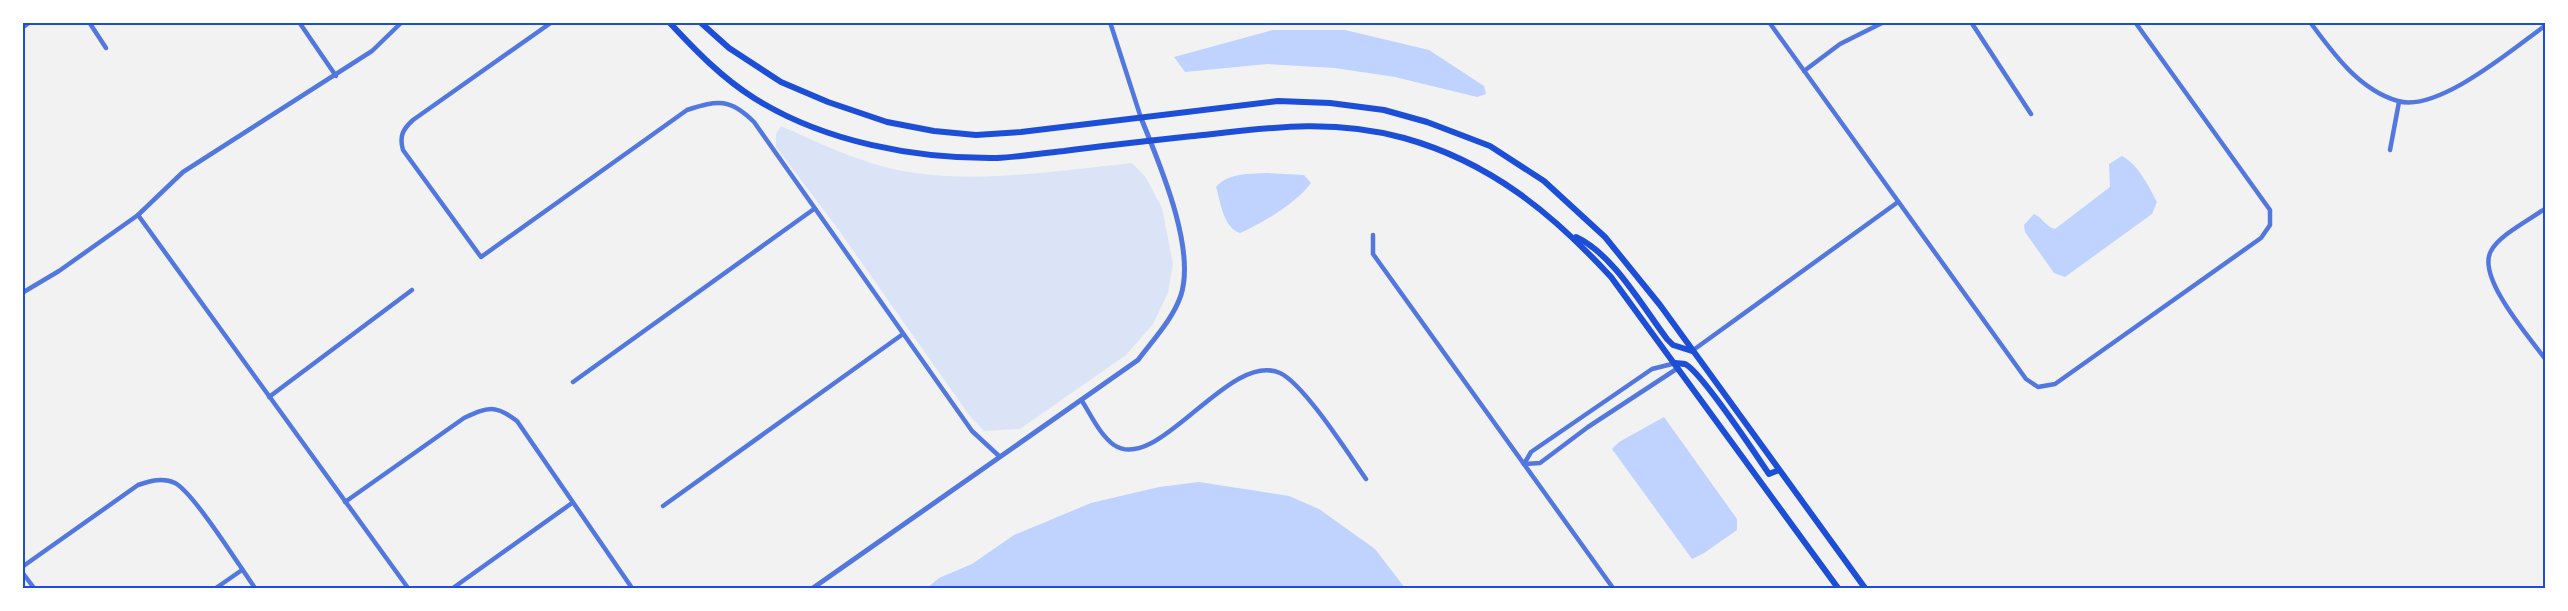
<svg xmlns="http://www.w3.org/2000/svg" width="2568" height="611" viewBox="0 0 2568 611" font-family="Overpass,sans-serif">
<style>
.green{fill:#dbe4f7}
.water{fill:#bfd3fe}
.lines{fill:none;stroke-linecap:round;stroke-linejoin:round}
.minor{stroke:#5277de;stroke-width:4.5}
.tertiary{stroke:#5277de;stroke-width:5}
.secondary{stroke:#1d4ed8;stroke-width:6}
.neatline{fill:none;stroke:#1d4ed8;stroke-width:2}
</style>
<rect width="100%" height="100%" fill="#f2f2f2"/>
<!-- green -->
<path class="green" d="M781 126C826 146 873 169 923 174 993 182 1062 170 1132 163L1145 176 1162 208 1173 264 1168 293 1153 324 1126 355 1020 429 984 431 969 415 835 225 776 147V134Z"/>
<!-- water -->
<g class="water">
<path d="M1273 30H1345L1429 50 1484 86 1486 94 1477 97 1395 77 1335 68 1267 64 1185 72 1174 57Z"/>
<path d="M2122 156C2138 164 2149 187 2157 202L2152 214 2065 277 2054 273 2025 232 2024 225 2034 214C2043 218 2045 226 2055 229L2110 187 2109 164Z"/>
<path d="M1266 173 1304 175 1311 183C1295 204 1264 222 1240 233 1223 227 1221 203 1216 187 1228 173 1248 174 1266 173Z"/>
<path d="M1664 417 1737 519V530L1704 553 1692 559 1612 449 1619 442Z"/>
<path d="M1199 482 1289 496 1319 509 1375 549 1405 588H927L939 578 972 564 1014 535 1091 503 1159 487Z"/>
</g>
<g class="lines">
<!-- minor -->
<g class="minor">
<path d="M89 22 106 48"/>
<path d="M299 22 336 76"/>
<path d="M552 22 413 120C403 129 399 136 403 150L481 257 687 110C718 100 730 98 754 122L972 431 999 456"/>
<path d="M1110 22 1141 118"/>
<path d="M1769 22 2026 379 2038 387 2055 384 2261 238 2270 225V210L2135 22"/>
<path d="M1971 22 2031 114"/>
<path d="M2310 22C2333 53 2359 90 2398 101 2438 113 2514 48 2546 25"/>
<path d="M22 28 30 22"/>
<path d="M1804 71 1840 44 1884 22"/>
<path d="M2390 150 2399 102"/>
<path d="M2546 208C2531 219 2499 235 2491 251 2476 277 2530 338 2546 360"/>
<path d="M138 215 408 588"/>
<path d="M1373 235V254L1613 588"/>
<path d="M22 293 59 271 138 215 183 172 372 51 402 22"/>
<path d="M1692 351 1898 202"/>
<path d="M573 382 814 209"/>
<path d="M269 397 412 290"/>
<path d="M1082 401C1091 415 1100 435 1114 445 1158 475 1229 350 1280 373 1304 384 1349 455 1366 479"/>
<path d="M1524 464 1531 452 1652 369 1676 363"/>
<path d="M1524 464 1540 463 1588 427 1678 368"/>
<path d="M345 502 464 418C488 407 495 404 517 421L632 588"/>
<path d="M663 506 903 334"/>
<path d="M22 567 138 485C150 481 163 477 175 483 194 493 240 567 255 588"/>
<path d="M22 572 34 588"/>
<path d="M216 588 242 570"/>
<path d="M453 588 572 503"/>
</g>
<!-- tertiary -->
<path class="tertiary" d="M813 588 1138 360C1153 340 1173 319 1181 295 1196 247 1159 163 1141 118"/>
<!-- secondary -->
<g class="secondary">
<path d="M669 22C695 50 722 78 754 98 824 142 915 159 997 158 1019 157 1042 153 1064 151 1110 145 1157 140 1203 135 1273 127 1334 119 1404 138 1490 162 1552 213 1611 277L1838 588"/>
<path d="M700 22 729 48 781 82 828 102 887 122 934 131 976 135 1021 132 1278 101 1330 103 1384 110 1427 122 1490 146 1544 181 1605 237 1660 305 1865 588"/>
<path d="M1576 237C1613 254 1642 306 1667 339L1673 345 1692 351"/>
<path d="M1676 363C1677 363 1684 364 1685 364 1701 371 1756 455 1769 474L1779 470"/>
</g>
</g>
<!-- border -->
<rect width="2568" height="611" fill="none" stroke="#ffffff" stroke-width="48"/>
<rect x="24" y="24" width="2520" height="563" class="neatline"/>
</svg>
